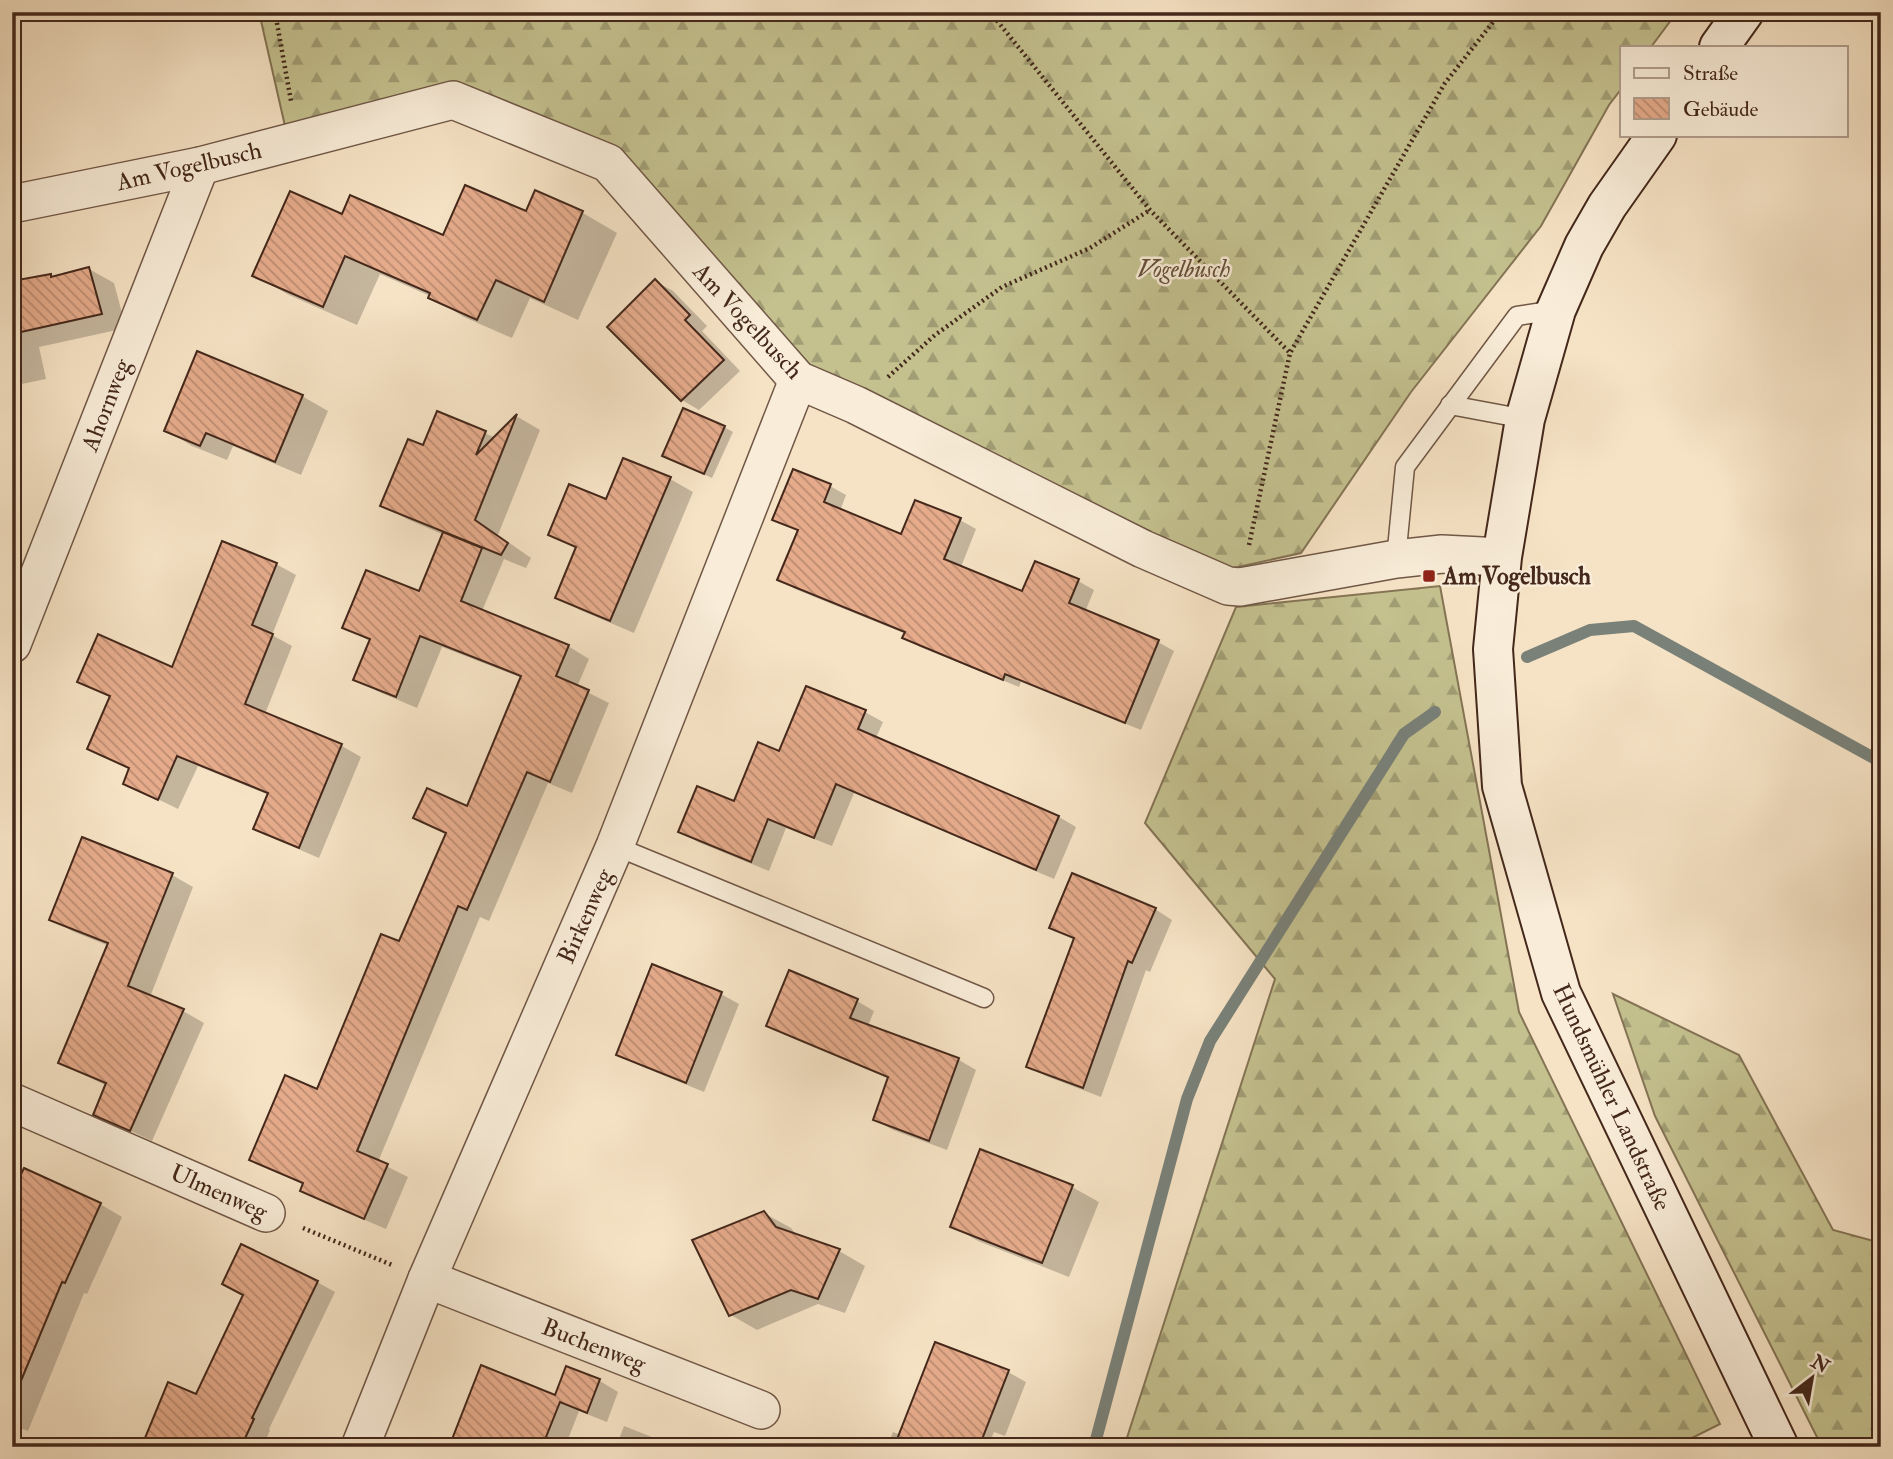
<svg xmlns="http://www.w3.org/2000/svg" width="1893" height="1459" viewBox="0 0 1893 1459" font-family="'IM FELL Double Pica',serif">
<style>
.forest{fill:url(#forest-firs);stroke:#847455;stroke-width:2}
.shadow{fill:#0003}
.lines{fill:none;stroke-linecap:round;stroke-linejoin:round}
.stream{stroke:#798179;stroke-width:12}
.building{fill:url(#building-back-hatch);stroke:#44281b;stroke-width:2}
.lane-casing{stroke:#705746;stroke-width:21}
.street-casing{stroke:#705746;stroke-width:40}
.secondary-casing{stroke:#44281b;stroke-width:42}
.path{stroke:#44281b;stroke-width:4.5;stroke-dasharray:2 3.5;stroke-linecap:butt}
.lane{stroke:#f9edd9;stroke-width:18}
.street{stroke:#f9edd9;stroke-width:37}
.secondary{stroke:#f9edd9;stroke-width:38}
.poi-dot{fill:#8f2418;stroke:#f9edd9;stroke-width:2.5}
.labels{text-anchor:middle;stroke-width:5;stroke-linejoin:round;paint-order:stroke}
.street-label{font-size:24px;fill:#44281b;stroke:#f9edd9}
.park-label{font-size:24px;font-style:italic;fill:#644e38;stroke:#f9edd9}
.poi-label{font-size:24px;font-weight:bold;fill:#44281b;stroke:#f9edd9;text-anchor:start}
</style>
<defs>
<pattern id="forest-firs" width="22" height="20" patternUnits="userSpaceOnUse" patternTransform="scale(1.75)"><rect width="22" height="20" fill="#c4c18f"/><path d="M5 1l3.5 6h-7zM16 11l3.5 6h-7z" fill="#a19d74"/></pattern>
<pattern id="building-back-hatch" width="6" height="6" patternUnits="userSpaceOnUse" patternTransform="scale(1.75)"><rect width="6" height="6" fill="#e5ab8b"/><path d="M-1 5l2 2M0 0l6 6M5-1l2 2" fill="none" stroke="#bb8b71"/></pattern>
</defs>
<rect width="100%" height="100%" fill="#f6e3c5"/>
<filter id="stains"><feTurbulence type="fractalNoise" baseFrequency=".00286" numOctaves="4"/><feColorMatrix values="0 0 0 0 .2 0 0 0 0 .09 0 0 0 0 .02 0 0 0 .5 -.17"/></filter>
<radialGradient id="worn" r=".72"><stop offset=".6" stop-color="#630" stop-opacity="0"/><stop offset="1" stop-color="#630" stop-opacity=".3"/></radialGradient>
<!-- forest -->
<g class="forest">
<path d="M259 12H1677L1651 47H1622V88L1609 105 1541 226 1411 392 1301 553 1229 569 819 388 615 154 462 88 285 126Z"/>
<path d="M1440 586 1519 1012 1720 1424 1674 1447H1124L1275 979 1145 823 1236 607Z"/>
<path d="M1613 994 1739 1055 1833 1230 1881 1243V1447H1822L1655 1116Z"/>
</g>
<!-- shadow -->
<g class="shadow">
<path d="M536 193 583 213 617 233 578 320 530 298 512 338 464 317 430 296 380 274 357 325 289 295 255 276 343 216 444 238 527 214Z"/>
<path d="M89 269 114 283 126 328 39 347 46 379 12 386V283L50 275 55 278Z"/>
<path d="M655 281 673 291 707 326 702 331 740 371 699 410 682 400Z"/>
<path d="M302 396 328 411 301 475 233 446 227 460 192 446 166 430Z"/>
<path d="M438 413 496 438 518 417 540 430 498 535 531 558 526 568 504 559 482 611 568 646 589 659 577 687 609 703 572 793 548 783 489 921 480 917 378 1162 408 1177 386 1229 323 1202 302 1190 304 1185 251 1159 318 1091 399 943 447 834 416 817 468 808 522 678 442 647 417 708 377 691 356 679 371 642 344 627 420 593 444 535 407 519 383 506 424 447Z"/>
<path d="M724 427 733 432 712 478 672 460Z"/>
<path d="M670 479 693 492 634 633 580 610 557 597 577 549 550 535 606 502Z"/>
<path d="M830 486 846 495 840 511 902 536 960 520 976 529 961 567 1023 593 1078 581 1094 590 1085 612 1158 642 1174 651 1141 730 1021 682 1019 687 920 647 904 637 906 634 795 589 779 579 799 532 775 519Z"/>
<path d="M12 537 17 560 12 561Z"/>
<path d="M276 564 296 575 272 635 292 646 265 714 342 746 361 757 319 858 275 839 255 828 269 795 198 766 178 809 125 783 131 769 89 748 111 698 79 681 173 669Z"/>
<path d="M865 712 883 722 876 738 1059 817 1076 827 1054 879 854 793 832 846 786 828 769 871 698 842 680 831 735 803 780 753Z"/>
<path d="M172 875 193 887 150 997 183 1011 204 1023 152 1141 95 1114 107 1086 60 1063 109 946 72 931 51 919Z"/>
<path d="M1155 909 1172 920 1150 972 1146 970 1101 1097 1046 1076 1028 1066 1075 940 1051 927Z"/>
<path d="M653 966 721 994 739 1004 704 1092 636 1064 618 1054Z"/>
<path d="M857 1001 874 1011 868 1026 959 1060 976 1070 947 1150 893 1130 875 1120 890 1079 785 1035 768 1025Z"/>
<path d="M981 1151 1072 1187 1099 1202 1069 1277 978 1241 952 1226Z"/>
<path d="M12 1178 100 1204 122 1217 87 1294 84 1293 28 1431 12 1425V1247L17 1237 12 1235Z"/>
<path d="M764 1213 791 1228 797 1236 839 1251 865 1266 845 1313 818 1304 757 1330 731 1315Z"/>
<path d="M317 1282 335 1292 269 1429 270 1430 263 1447H163L147 1437 197 1396Z"/>
<path d="M567 1368 600 1381 618 1392 607 1422 579 1411 565 1447H450L556 1397Z"/>
<path d="M1008 1372 1026 1382 1005 1436 994 1432 988 1447H887L893 1432 901 1435Z"/>
<path d="M624 1426 677 1447H616Z"/>
</g>
<g class="lines">
<!-- stream -->
<g class="stream">
<path d="M1527 657 1590 630 1634 626 1881 762"/>
<path d="M1094 1447 1187 1099 1210 1041 1404 734 1435 712"/>
</g>
</g>
<!-- building -->
<g class="building">
<path d="M465 185 526 211 535 190 583 211 544 302 496 280 477 320 428 298 430 293 345 256 323 307 252 276 290 191 342 214 350 195 443 235Z"/>
<path d="M89 267 102 314 12 334V281L51 274V277Z"/>
<path d="M655 279 690 315 685 320 724 360 681 401 607 327Z"/>
<path d="M197 351 303 395 275 462 206 433 200 446 164 431Z"/>
<path d="M683 408 725 426 704 474 662 456Z"/>
<path d="M437 411 486 431 476 455 517 414 475 520 508 543 501 555 380 506 408 439 423 445Z"/>
<path d="M623 458 671 477 610 621 555 598 576 547 548 535 569 484 606 499Z"/>
<path d="M793 469 831 484 824 502 901 534 915 500 961 518 944 559 1022 591 1035 561 1079 579 1069 603 1159 640 1125 723 1005 674 1003 680 902 638 905 632 777 580 798 530 772 520Z"/>
<path d="M443 532 482 548 461 601 569 645 556 676 589 690 550 782 527 772 467 910 458 906 357 1151 388 1164 364 1219 300 1191 303 1183 249 1160 285 1075 317 1089 381 934 399 941 446 833 413 818 427 788 467 806 521 676 420 636 396 697 353 680 370 639 342 628 366 570 419 591Z"/>
<path d="M222 541 277 563 252 625 273 634 245 704 342 744 299 848 253 829 268 793 177 756 158 800 123 784 129 768 87 749 110 696 77 682 98 634 172 667Z"/>
<path d="M806 686 866 710 858 729 1059 816 1036 870 836 784 814 838 768 819 751 862 678 832 697 786 734 801 758 742 779 751Z"/>
<path d="M82 837 173 873 128 986 184 1009 130 1131 93 1115 106 1083 58 1063 108 943 49 920Z"/>
<path d="M1072 873 1156 908 1132 963 1128 961 1083 1088 1026 1067 1074 938 1049 928Z"/>
<path d="M652 964 722 992 686 1083 616 1055Z"/>
<path d="M789 970 858 999 850 1018 959 1058 929 1141 873 1120 888 1077 766 1026Z"/>
<path d="M980 1149 1073 1185 1042 1263 950 1227Z"/>
<path d="M24 1168 101 1203 65 1283 62 1282 13 1400 12 1193Z"/>
<path d="M764 1211 776 1227 840 1249 818 1299 791 1290 729 1316 692 1240Z"/>
<path d="M241 1244 318 1281 252 1418 254 1419 241 1447H165L145 1438 168 1382 196 1394 243 1295 222 1284Z"/>
<path d="M935 1342 1009 1370 979 1447H894Z"/>
<path d="M481 1365 555 1395 566 1366 600 1379 587 1413 560 1402 542 1447H449Z"/>
</g>
<g class="lines">
<defs>
<g id="lane">
<path d="M1450 405 1525 419"/>
<path d="M1396 559 1405 467 1517 316 1556 310"/>
<path d="M615 846 984 998"/>
</g>
<g id="street">
<path d="M12 204 200 166 453 100 608 163 798 380 856 405 1143 549 1228 586 1240 587 1396 559 1442 554 1502 557"/>
<path d="M12 644 200 166"/>
<path d="M12 1102 266 1213"/>
<path d="M427 1279 761 1410"/>
<path d="M360 1447 427 1279 615 846 798 380"/>
</g>
<g id="secondary">
<path d="M1719 47 1744 12"/>
<path d="M1657 135 1607 206 1584 246 1556 310 1525 419 1502 557 1493 649 1502 786 1561 993 1779 1447"/>
</g>
</defs>
<!-- lane casing -->
<use href="#lane" class="lane-casing"/>
<!-- street casing -->
<use href="#street" class="street-casing"/>
<!-- secondary casing -->
<use href="#secondary" class="secondary-casing"/>
<!-- path -->
<g class="path">
<path d="M275 12 291 101"/>
<path d="M990 12 1150 210 1290 353"/>
<path d="M888 377 935 335 1002 287 1090 248 1150 210"/>
<path d="M1249 545 1290 353 1445 83 1501 12"/>
<path d="M303 1228 392 1265"/>
</g>
<!-- lane -->
<use href="#lane" class="lane"/>
<!-- street -->
<use href="#street" class="street"/>
<!-- secondary -->
<use href="#secondary" class="secondary"/>
</g>
<!-- markers -->
<rect class="poi-dot" x="1422" y="569" width="14" height="14" rx="3.5"/>
<g class="labels">
<!-- street labels -->
<g class="street-label">
<text transform="translate(189 166) rotate(-13)" y="8">Am Vogelbusch</text>
<text transform="translate(748 321) rotate(47)" y="8">Am Vogelbusch</text>
<text transform="translate(106 405) rotate(-69)" y="8">Ahornweg</text>
<text transform="translate(585 916) rotate(-66)" y="8">Birkenweg</text>
<text transform="translate(1612 1097) rotate(65)" y="8">Hundsmühler Landstraße</text>
<text transform="translate(219 1192) rotate(24)" y="8">Ulmenweg</text>
<text transform="translate(594 1345) rotate(21)" y="8">Buchenweg</text>
</g>
<!-- park labels -->
<g class="park-label">
<text x="1184" y="277">Vogelbusch</text>
</g>
<!-- poi labels -->
<g class="poi-label">
<text x="1443" y="584">Am Vogelbusch</text>
</g>
</g>
<!-- margin -->
<rect width="1893" height="1459" fill="none" stroke="#f6e3c5" stroke-width="42"/>
<rect x="14" y="14" width="1865" height="1431" fill="none" stroke="#44281b" stroke-width="3.5"/>
<rect x="21" y="21" width="1851" height="1417" fill="none" stroke="#44281b" stroke-width="2"/>
<!-- legend -->
<rect x="1620" y="46" width="228" height="91" fill="#f9edd9" stroke="#b19e8d" stroke-width="2"/>
<rect x="1634" y="68" width="35" height="10" fill="#f9edd9" stroke="#b19e8d" stroke-width="2"/>
<text x="1683" y="80" font-size="21" fill="#44281b">Straße</text>
<rect x="1634" y="98" width="35" height="21" fill="url(#building-back-hatch)" stroke="#b19e8d" stroke-width="2"/>
<text x="1683" y="116" font-size="21" fill="#44281b">Gebäude</text>
<!-- north arrow -->
<g transform="translate(1812 1378) rotate(31)" stroke="#f9edd9" stroke-width="5" paint-order="stroke">
<path d="M0-5L12 26L0 18L-12 26Z" fill="#44281b"/>
<text y="-10" font-size="19" font-weight="bold" text-anchor="middle" fill="#44281b">N</text>
</g>
<rect width="100%" height="100%" filter="url(#stains)"/>
<rect width="100%" height="100%" fill="url(#worn)"/>
</svg>
